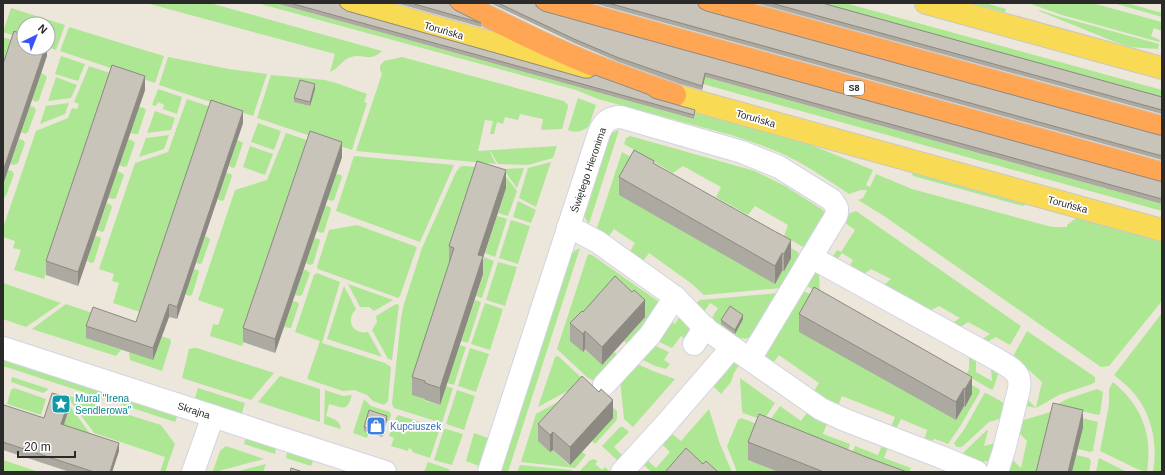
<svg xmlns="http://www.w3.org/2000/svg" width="1165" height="475" viewBox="0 0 1165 475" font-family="Arial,sans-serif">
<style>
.green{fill:#ade794}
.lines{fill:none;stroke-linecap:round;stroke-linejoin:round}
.minor-casing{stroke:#d1d3e4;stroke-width:24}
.major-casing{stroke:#c8c8c8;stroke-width:24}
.highway-casing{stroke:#c8c8c8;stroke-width:24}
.minor{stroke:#fff;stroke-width:22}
.major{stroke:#f9da54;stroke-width:22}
.highway{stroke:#ffa655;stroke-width:22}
.wall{fill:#aca9a0}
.shaded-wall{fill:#8c8982}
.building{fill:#c8c4ba;stroke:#8c8982}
.labels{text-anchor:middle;stroke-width:3.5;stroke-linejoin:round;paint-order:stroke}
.shield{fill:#fff;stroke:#6a6a6a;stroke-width:1}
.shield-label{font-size:9px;font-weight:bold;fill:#2a2a2a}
.street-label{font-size:10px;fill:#2a2a2a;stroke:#fff}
.culture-label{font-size:10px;fill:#0d838f;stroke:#fff;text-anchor:start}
.shop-label{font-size:10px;fill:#366cbe;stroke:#fff;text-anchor:start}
</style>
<rect width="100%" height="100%" fill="#ede6db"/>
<!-- green -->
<g class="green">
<path d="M146 3H210L382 51C369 63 364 53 351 57 343 59 338 69 330 72L335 54Z"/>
<path d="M257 3H275L694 119 696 112 799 140 873 170 866 185 870 187 876 174 912 189 1048 226 1054 227H1067V225L1076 218 1162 241V301L1109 366 1101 367 884 216 858 200 863 198 867 190H861L849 194C832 183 815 171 797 161 776 150 753 142 731 135L598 99 576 90Z"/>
<path d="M807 3H845L1162 90V101Z"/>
<path d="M971 3H985L1006 9V11L1004 12Z"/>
<path d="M1028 3H1092L1162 22V31L1154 28 1151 36 1160 40 1159 42 1062 15Z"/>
<path d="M1113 3H1127L1162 13V17Z"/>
<path d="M11 8 65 25 56 50 48 47V24H24V39L3 32Z"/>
<path d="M1039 10 1057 16 1159 44 1158 49 1130 47 1110 40 1039 11Z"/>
<path d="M69 27 147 51 164 56 155 83 60 51Z"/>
<path d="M3 37 21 43 3 78Z"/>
<path d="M61 56 85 64 78 81 55 74Z"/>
<path d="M168 57 229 69 267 74 253 116 159 85Z"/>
<path d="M402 57 564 101 568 105V107L562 129 541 130 543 119 520 114 518 120 505 117 503 124 497 122 494 134H490L493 121 485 120 478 151 557 146 553 158 528 165 498 164 491 152H490L496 164 356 151 382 74 380 70V66L384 61Z"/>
<path d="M89 66 119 76 112 79 44 279 14 270 21 250 13 248 15 241 3 237V228L36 131 68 118 72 108 77 109 79 104 74 102Z"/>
<path d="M41 73 45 75 47 77 39 100 36 102 32 100Z"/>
<path d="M271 75 325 80 339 84 367 94 364 102 367 103 352 150 257 118Z"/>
<path d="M56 77 77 85 71 98 48 101Z"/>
<path d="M705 77 1162 204V211L703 84Z"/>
<path d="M158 89 182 97 177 114 163 109 164 105 158 102 156 106 152 105Z"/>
<path d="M578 98 596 105 589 126C582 132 576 133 568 130Z"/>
<path d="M187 99 217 109 143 313 113 303 119 283 112 281 114 274 99 269 135 163 168 152Z"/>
<path d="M69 103 65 114 40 124 46 106Z"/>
<path d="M30 106 34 107 36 110 28 132 25 134 21 132Z"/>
<path d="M139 107 144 108 146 110 138 134H135L130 133Z"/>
<path d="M155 111 175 118 171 130 147 133Z"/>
<path d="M258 123 281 131 274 150 251 142Z"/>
<path d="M619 130 589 224 583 215 609 135 613 132Z"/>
<path d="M286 133 316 143 310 146 242 346 210 336 213 324 218 325 224 309 198 300 235 190 267 180Z"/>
<path d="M169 135 164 149 139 157 146 138Z"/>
<path d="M630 136 755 171 785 186 823 210 825 214 807 246 803 247 784 236 788 225 755 206 748 215 716 197 721 187 683 166 673 173 624 144 626 138Z"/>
<path d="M19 139 23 140 25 143 18 163 14 165 10 164Z"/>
<path d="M128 139 133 141 135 143 127 166 124 167 119 165Z"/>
<path d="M237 140 242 142 243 143 235 167 233 168 229 166Z"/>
<path d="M250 146 273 154 265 175 243 167Z"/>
<path d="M622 152 654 170 775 283 782 271H783L784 244 798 252 799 259 781 288 704 295 692 284 649 253 639 267 626 258 635 243 614 229 607 239 596 231Z"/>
<path d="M354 156 454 165 420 242 336 211Z"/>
<path d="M551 162 536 207 519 198 528 168Z"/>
<path d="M463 166 500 169 517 191 508 216 498 213 506 188 449 264 412 394 425 399V401L440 405 446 386 453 388 442 423 394 408 392 404 401 318 404 304 422 248 456 172 460 167Z"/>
<path d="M524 168 517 188 503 169Z"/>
<path d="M8 170 12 171 14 174 6 196 3 198V185Z"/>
<path d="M117 171 122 173 124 175 116 198 113 199 108 198Z"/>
<path d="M913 172 940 179 945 182 947 181 1025 204V205L1023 206 913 176 912 174Z"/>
<path d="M226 173 231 174 232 176 224 200 222 201 217 199Z"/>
<path d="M336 174 341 175 342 177 334 200 332 201 327 199Z"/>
<path d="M518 201 536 210 531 223 513 217Z"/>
<path d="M107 203 111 205 112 207 104 231 102 232 97 230Z"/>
<path d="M325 205 330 207 331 209 324 232 321 233 317 231Z"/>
<path d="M856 211 1021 326 1010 345 996 337 982 345 977 342 990 334 968 322 956 330 948 326 960 318 939 306 926 313 880 288 891 279 871 269 860 277 847 270 853 260 842 253 835 263 831 259 837 250 841 252 855 230 844 222 850 213Z"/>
<path d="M497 216 507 219 495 257 485 253Z"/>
<path d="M511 220 530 226 518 264 499 258Z"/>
<path d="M357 225 417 247 400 296 398 298 318 269 317 267 329 230Z"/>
<path d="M95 236 100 237 101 239 94 262 91 263 87 261Z"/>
<path d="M205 236 209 238 210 240 202 263 200 264 196 263Z"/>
<path d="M314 238 319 239 320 241 313 264 310 265 306 263Z"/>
<path d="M580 248 508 472H499L570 255 576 250Z"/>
<path d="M588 254 592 255 662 304 629 346 624 341 645 317 615 294 583 352 585 349 602 365 614 352 620 356 596 380H592L588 378 557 349Z"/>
<path d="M484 257 494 261 482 298 476 296 483 275 478 273Z"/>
<path d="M498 262 517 267 505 306 486 300Z"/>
<path d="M194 269 198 270 199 272 192 295 189 296 185 294Z"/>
<path d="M303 269 308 271 310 273 302 295 299 296 295 295Z"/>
<path d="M817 272H819L820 294 805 285 813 273Z"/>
<path d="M317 273 340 282 322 343 385 363 391 367 388 401 384 405 373 401 367 395 354 390 343 391 307 379 320 341 295 332 314 275Z"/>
<path d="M3 283 61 303 26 327 3 319Z"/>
<path d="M348 284 393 300 374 311 369 307H360Z"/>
<path d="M344 286 356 309C345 320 353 335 368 332L382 357 327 339Z"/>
<path d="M796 292H806L835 308 956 419 964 406 965 407 972 395 963 380 979 389 980 392 961 425 948 444 935 439 926 443 924 441 927 430 901 419 896 429 891 427 895 417 842 396 837 408 812 394 819 383 779 355 773 363 766 360 764 355Z"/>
<path d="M778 293 751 337 745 339 741 338 738 342 710 321 718 308 710 303 704 312 695 304 700 300Z"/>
<path d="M475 300 481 302 468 343 461 341Z"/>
<path d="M293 301 297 302 299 304 291 328 284 327Z"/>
<path d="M485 303 503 309 490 350 471 344Z"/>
<path d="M66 304 170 339 171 342 162 371 130 360 129 352 153 360 86 338 121 350 116 356 32 329Z"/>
<path d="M396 304 399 305 392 360 388 359 372 330 377 322 376 316Z"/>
<path d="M1162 313V472H1153C1158 444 1152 413 1132 391 1127 385 1120 380 1114 375Z"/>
<path d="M681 314 695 330 689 342 681 336 672 348 655 340 667 318 675 324Z"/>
<path d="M1027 331 1095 377V382L1092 384 1059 395 1036 408 1021 405 1027 399 1036 408 1042 382 1030 371 1011 360Z"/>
<path d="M651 344 669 352 664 360 670 364 666 369 655 366 639 358Z"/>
<path d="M460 345 466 347 454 385 447 383Z"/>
<path d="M194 348H197L274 373 251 400 182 378 189 349Z"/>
<path d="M470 348 489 354 476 392 458 386Z"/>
<path d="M558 356 584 380 582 383 538 407 555 357Z"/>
<path d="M969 356 976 357V372L992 381 991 369H1000L993 389 992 390 966 375 969 369Z"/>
<path d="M3 358 178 414 175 422 3 366Z"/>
<path d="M635 363 653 371 675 379 633 427 624 419 620 379Z"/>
<path d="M737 363 739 365 734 373 731 382 721 394 712 385 732 364Z"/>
<path d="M280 376 320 389V422L258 402Z"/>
<path d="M12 377 49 389 43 393 11 382Z"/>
<path d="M740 378 775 403 765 418 760 419 743 413 742 410Z"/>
<path d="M1113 382C1142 406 1153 435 1147 472L1137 469 1100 451 1109 405V389Z"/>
<path d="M588 385 617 411V418L616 421 595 444 592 441 582 394 550 452 553 450 569 465 582 452 586 455 575 468 521 462 536 414Z"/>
<path d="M14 388 46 399 41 415 7 404 11 390Z"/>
<path d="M198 388 245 403 241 416 194 401Z"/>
<path d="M1097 389 1103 392 1100 414 1098 415 1056 405 1067 399Z"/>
<path d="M325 390 343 396 352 395C347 412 344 408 329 404L326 416C333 419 340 420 341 429L324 424Z"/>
<path d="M457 390 475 396 464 430 446 424Z"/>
<path d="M986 393 1004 403 1006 417 989 422 963 446 961 447H957L954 444 955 442 965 428 984 394Z"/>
<path d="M66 395 161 425 175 444 165 472H160L165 457 94 433Z"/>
<path d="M364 399 371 406 390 412 391 415 389 421 369 415V432L367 438 353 433Z"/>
<path d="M70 406 93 438 53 429Z"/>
<path d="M780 406 801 421 809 410 827 423 823 434 850 444 848 451 770 420Z"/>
<path d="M709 409 720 444 732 472H651L643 464 647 460 656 468 670 452 661 443 671 433 681 441Z"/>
<path d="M1054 411 1098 422 1093 451 1090 452 1078 449 1083 428 1040 472H1005L1012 459 1021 468 1027 441 1016 430 1017 422Z"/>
<path d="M398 415 440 428 430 458 412 452V450L409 448 408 451 391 446 394 438 389 436 392 428 397 429 399 421 395 419Z"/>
<path d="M741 418 780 433 748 460 778 472H737L727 446 738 420Z"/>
<path d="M620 427H623L629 432 614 447 623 456 620 461 617 460 602 446Z"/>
<path d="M444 429H446L463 434 452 465 434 460Z"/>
<path d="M987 430H988L984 446 995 443 989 461 981 462 962 457 964 452Z"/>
<path d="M474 433 488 438 479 466 466 461Z"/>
<path d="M246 436 275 446 276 449 275 454 244 444Z"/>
<path d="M882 445 888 447 884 458 911 468 909 472H894L852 453 855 446 878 455Z"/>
<path d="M226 446 264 459 215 472 213 471 220 451Z"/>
<path d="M290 451 311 458 313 461 311 466 286 458 287 453Z"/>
<path d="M1076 455 1089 458 1091 461 1089 472H1072Z"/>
<path d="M1099 458 1127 472H1096Z"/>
<path d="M593 459 598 461 595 464 602 470 605 467 610 472H579L589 461Z"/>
<path d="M3 460 39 472H3Z"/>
<path d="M428 462 449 469 450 472H424Z"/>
<path d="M266 464 263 472H235Z"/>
<path d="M520 465 572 470 571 472H517Z"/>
</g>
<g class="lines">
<defs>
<g id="minor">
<path d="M568 227 581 233 598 242 675 297 701 324 709 331 821 409 845 420 941 457 977 472"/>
<path d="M811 257 998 360C1011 368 1022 372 1019 389L1004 450 997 472"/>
<path d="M694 344 705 327"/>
<path d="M3 348 385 472"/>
<path d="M604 385 650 335 675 297"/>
<path d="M193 472 213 416"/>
<path d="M489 472 599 133C603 122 610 117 621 117L742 152 779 167 832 200 837 208V213L836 216 750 359"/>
<path d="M622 472 664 426 716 366 732 347"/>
</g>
<g id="major">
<path d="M350 3 587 70"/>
<path d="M926 3 1162 68"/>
<path d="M656 90 1162 230"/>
</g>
<g id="highway">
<path d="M461 3C509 27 556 51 606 70 629 79 652 87 675 95"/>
<path d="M546 3 1162 173"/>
<path d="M709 3 1162 127"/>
</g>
</defs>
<!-- minor casing -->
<use href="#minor" class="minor-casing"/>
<!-- major casing -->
<use href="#major" class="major-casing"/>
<!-- highway casing -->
<use href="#highway" class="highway-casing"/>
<!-- minor -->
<use href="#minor" class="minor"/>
<!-- major -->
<use href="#major" class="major"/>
<!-- highway -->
<use href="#highway" class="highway"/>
</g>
<!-- wall -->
<g class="wall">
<path d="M275 3H339L341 7 347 11 653 98 695 114 694 119Z"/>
<path d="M396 3H450V5L455 10 481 23V27Z"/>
<path d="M490 3H535L537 7 543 11 1159 181H1162V204L705 77 702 90 680 84 619 62 574 43Z"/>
<path d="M593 3H697L700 8 706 11 1159 135H1162V160Z"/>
<path d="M756 3H822L1162 97V114Z"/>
<path d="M315 89 310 106 294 102V98Z"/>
<path d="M145 90 78 286 46 275V261Z"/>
<path d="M243 123 177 319 169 317 153 360 86 338V326L136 322Z"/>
<path d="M342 157 275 353 243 342V328Z"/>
<path d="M654 163 791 258 784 271H782L775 284 619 195V177Z"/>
<path d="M506 188 483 258V274L440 405 425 400V399L412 395V377L449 264V246Z"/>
<path d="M814 287 972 394 965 407 964 406 956 420 799 332V314Z"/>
<path d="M583 312 645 317 602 365 585 349 583 352 570 341V323Z"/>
<path d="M743 319 735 334 721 324V320Z"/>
<path d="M70 406 64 425 119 451 112 472H70L3 450V408L44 418Z"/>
<path d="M613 418 570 465 553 450 550 452 538 441V424Z"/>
<path d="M387 420 382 437 364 431V427Z"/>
<path d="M748 442 866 457 907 472H778L748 460Z"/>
</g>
<!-- shaded-wall -->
<g class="shaded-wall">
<path d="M45 48H47V56L3 185V171Z"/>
<path d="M705 73V77L702 90V86Z"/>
<path d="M145 76V90L78 286V272Z"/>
<path d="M315 84V89L310 106V102Z"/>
<path d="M243 111V123L177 319V307Z"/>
<path d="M342 142V157L275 353V339Z"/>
<path d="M506 170V188L483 258V274L440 405V388L478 255Z"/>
<path d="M791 240V258L784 271V254Z"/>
<path d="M782 253V271L775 284V266Z"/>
<path d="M645 300V317L602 365V347Z"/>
<path d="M169 304V317L153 360V348Z"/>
<path d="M743 315V319L735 334V330Z"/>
<path d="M585 331V349L583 352V334Z"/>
<path d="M972 377V394L965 407V389Z"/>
<path d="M964 388V406L956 420V402Z"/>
<path d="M70 398V406L61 432V424Z"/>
<path d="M613 400V418L570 465V447Z"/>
<path d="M1083 410V428L1072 472H1068Z"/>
<path d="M387 416V420L382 437V433Z"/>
<path d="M553 432V450L550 452V435Z"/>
<path d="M119 443V451L112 472H110Z"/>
</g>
<!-- building -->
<g class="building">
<path d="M290 3H339L341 7 347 11 584 78H590L595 75 647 94 653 98 695 110 694 115Z"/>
<path d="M411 3H450V5L455 10 481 23Z"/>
<path d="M498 3H535L537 7 543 11 1159 181H1162V199L705 73 702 86 680 79 619 58 574 39Z"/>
<path d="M608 3H697L700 8 706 11 1159 135H1162V156Z"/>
<path d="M771 3H822L1162 97V110Z"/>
<path d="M14 31 24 35V48H45L3 171V64Z"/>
<path d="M112 65 145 76 78 272 46 261Z"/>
<path d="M300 80 315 84 310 102 294 98Z"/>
<path d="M211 100 243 111 177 307 169 304 153 348 86 326 93 307 136 322Z"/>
<path d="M310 131 342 142 275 339 243 328Z"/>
<path d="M634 150 654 161 653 163 776 232 791 240 784 254 782 253 775 266 619 177Z"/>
<path d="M477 161 506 170 478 255 483 256 440 388 425 383V381L412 377 454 248 449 246Z"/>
<path d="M615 276 632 292 634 290 645 300 602 347 585 331 583 334 570 323 582 311 583 312Z"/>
<path d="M814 287 972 377 965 389 964 388 956 402 799 314Z"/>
<path d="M730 306 743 315 735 330 721 320Z"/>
<path d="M582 376 599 392 601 389 613 400 570 447 553 432 550 435 538 424Z"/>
<path d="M52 393 70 398 61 424 119 443 110 472H94L3 442V408L4 405 44 418Z"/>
<path d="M1053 403 1083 410 1068 472H1036Z"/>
<path d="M369 410 387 416 382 433 364 427Z"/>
<path d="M759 414 866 457 907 472H824L748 442Z"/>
<path d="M686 448 703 464 706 461 718 472H665Z"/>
<path d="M291 468 303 472H290Z"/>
</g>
<!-- icons -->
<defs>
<symbol id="sight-square" viewBox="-11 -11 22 22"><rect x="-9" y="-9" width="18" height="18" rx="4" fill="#0f9aa8" stroke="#fff"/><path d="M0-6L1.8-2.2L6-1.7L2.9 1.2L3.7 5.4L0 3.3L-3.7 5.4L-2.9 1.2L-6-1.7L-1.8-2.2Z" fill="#fff"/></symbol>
<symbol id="shop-square" viewBox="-11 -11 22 22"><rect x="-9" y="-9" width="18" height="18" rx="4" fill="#3f7fe0" stroke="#fff"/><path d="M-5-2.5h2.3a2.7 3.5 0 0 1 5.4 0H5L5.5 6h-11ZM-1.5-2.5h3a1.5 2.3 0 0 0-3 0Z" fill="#fff"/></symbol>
</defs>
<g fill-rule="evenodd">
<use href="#sight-square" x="50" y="393" width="22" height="22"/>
<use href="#shop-square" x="365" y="415" width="22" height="22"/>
</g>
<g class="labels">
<!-- shield labels -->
<rect class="shield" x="844" y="81" width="20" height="14" rx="3"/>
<g class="shield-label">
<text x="854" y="91">S8</text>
</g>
<!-- street labels -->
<g class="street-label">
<text transform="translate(444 30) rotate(16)" y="4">Toruńska</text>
<text transform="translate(756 118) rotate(16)" y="4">Toruńska</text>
<text transform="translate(588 170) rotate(-71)" y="4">Świętego Hieronima</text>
<text transform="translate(1068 204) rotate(15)" y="4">Toruńska</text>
<text transform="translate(194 410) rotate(18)" y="4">Skrajna</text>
</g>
<!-- culture labels -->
<g class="culture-label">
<text x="75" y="402">Mural "Irena<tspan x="75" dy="12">Sendlerowa"</tspan></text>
</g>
<!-- shop labels -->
<g class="shop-label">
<text x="390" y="430">Kupciuszek</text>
</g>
</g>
<!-- border -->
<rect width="1165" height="475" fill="none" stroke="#2a2a2a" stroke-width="8"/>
<!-- north arrow -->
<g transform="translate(36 36) rotate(43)"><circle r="19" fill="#ffffff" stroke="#aaaaaa"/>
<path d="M0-3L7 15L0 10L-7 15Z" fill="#3753ff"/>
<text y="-6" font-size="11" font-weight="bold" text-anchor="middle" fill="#2a2a2a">N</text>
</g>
<!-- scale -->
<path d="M18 451v6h57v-6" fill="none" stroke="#2a2a2a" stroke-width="2"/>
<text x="24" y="451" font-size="12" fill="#2a2a2a" stroke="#ffffff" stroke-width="3" paint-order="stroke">20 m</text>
</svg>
